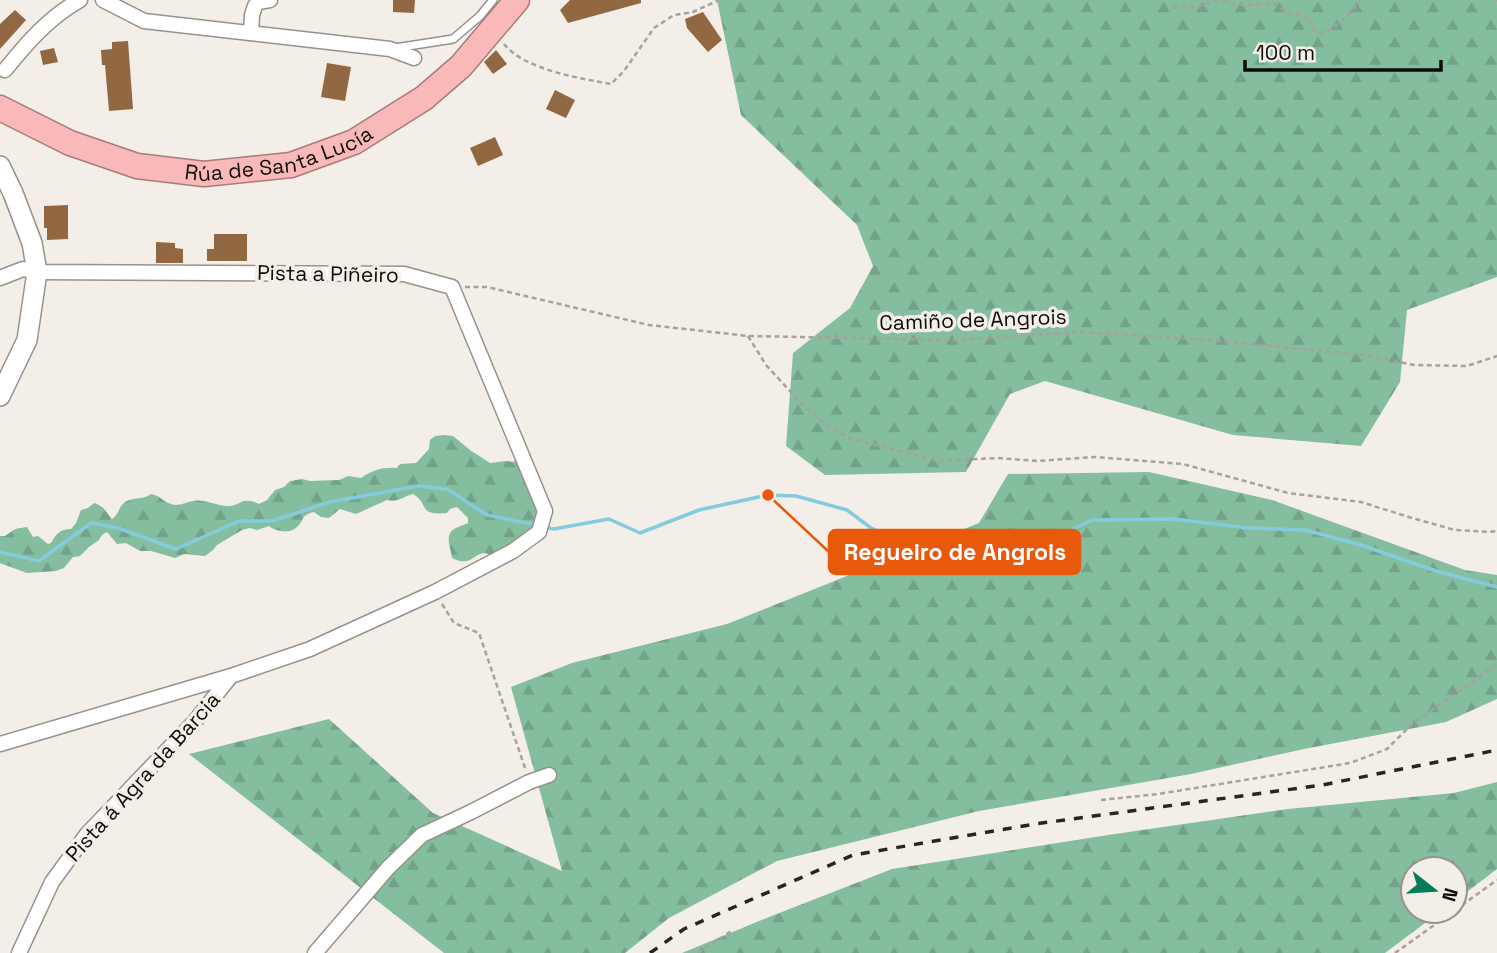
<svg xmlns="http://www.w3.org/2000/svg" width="1497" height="953" viewBox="0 0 1497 953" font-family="'Space Grotesk',sans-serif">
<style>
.forest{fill:url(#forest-firs)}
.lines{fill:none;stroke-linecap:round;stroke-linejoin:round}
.stream{stroke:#84cbde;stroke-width:3.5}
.building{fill:#926842}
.lane-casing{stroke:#97918c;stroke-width:10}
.street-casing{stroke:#97918c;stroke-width:17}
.secondary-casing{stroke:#97918c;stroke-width:22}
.highway-casing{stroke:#a67c7b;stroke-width:27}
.path{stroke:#a6a19c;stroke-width:2.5;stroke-dasharray:5 3.5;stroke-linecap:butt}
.lane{stroke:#fff;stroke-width:7}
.street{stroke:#fff;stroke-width:14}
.secondary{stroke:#fff;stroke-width:19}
.highway{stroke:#f9b9b8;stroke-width:24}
.rail{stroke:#272522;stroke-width:3.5;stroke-dasharray:9 9;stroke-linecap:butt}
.labels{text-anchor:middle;stroke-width:7;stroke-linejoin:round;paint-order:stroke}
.street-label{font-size:21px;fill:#0d0b09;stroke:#f4eee8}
.leader{fill:none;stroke:#e8590c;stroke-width:2.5}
.callout-dot{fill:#e8590c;stroke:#f4eee8;stroke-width:2.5}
.callout{fill:#e8590c;stroke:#e8590c;stroke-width:2.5}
.callout-label{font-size:23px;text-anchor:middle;font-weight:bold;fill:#fff}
</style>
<defs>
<pattern id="forest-firs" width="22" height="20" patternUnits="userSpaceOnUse" patternTransform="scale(1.75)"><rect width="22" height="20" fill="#85be9e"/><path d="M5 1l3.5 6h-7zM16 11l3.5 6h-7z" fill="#72a287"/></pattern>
</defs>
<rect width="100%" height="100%" fill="#f4eee8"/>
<!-- forest -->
<g class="forest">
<path d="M717 0H1497V277L1407 310 1400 382 1361 446 1233 435 1045 381 1010 394 966 472 825 475 786 446 793 353 850 308 873 266 857 225 741 115Z"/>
<path d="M445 435 453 436 470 450 490 463 506 461 513 462 518 457 540 512 536 531 494 556C474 545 475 570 452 558 451 548 443 534 456 528 460 526 464 525 468 523V518L457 507 450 509 447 513C417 516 430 504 413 494 402 497 398 503 387 500L356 514 340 509 329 518 321 517 314 512C300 515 305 520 297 527 290 534 276 532 269 526L257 530 250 528 242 530 217 545 213 550 205 556 184 554 175 558 151 551H140L126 543 117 544 107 532 102 535 99 540 89 547 80 556 73 557 64 568 56 571 27 573 0 563V536H5C17 528 13 529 27 527L33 537 38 536 48 544 51 543C56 534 60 529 71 529L76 523 81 510 88 508 94 503C104 506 106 512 112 519 120 514 118 505 127 501 136 497 143 500 151 494 160 495 163 502 171 504 179 507 185 502 193 501 204 499 215 505 226 506 240 507 242 495 259 504L267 500 275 490 284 487 290 481 302 479 310 481 339 480 348 476 361 478C372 470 383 467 397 468L400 464 416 463 429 449 430 440 435 436Z"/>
<path d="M1149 472 1272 500 1465 570 1497 575V699L1446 722 1304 749 1191 774 979 811 777 861 669 918 625 953H444L189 754 329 719 433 813 562 871 511 687 572 663 727 624 979 523 1008 474Z"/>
<path d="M1497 782V869L1455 901V869H1413V911H1441L1385 953H682L769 917 892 869 1108 835 1288 809 1454 793Z"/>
</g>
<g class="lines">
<!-- stream -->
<g class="stream">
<path d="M544 527 554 529 609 519 640 533 699 510 768 495 796 496 847 510 871 528 908 545 937 556 985 546 1041 544 1092 520 1174 519 1248 528 1305 530 1361 545 1436 571 1497 587"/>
<path d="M0 552 39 561 91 523 118 528 176 549 239 521H272L330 502 418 486 447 489 487 515 536 525"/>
</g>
</g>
<!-- building -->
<g class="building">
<path d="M393 0H415L414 13 393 12Z"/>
<path d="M570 0H641V3L568 23 560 10Z"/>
<path d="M15 10 26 20 0 49V24Z"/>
<path d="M703 12 722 40 708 52 687 28 685 19Z"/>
<path d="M128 41 133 109 109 111 105 65H102L101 50 112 49V42Z"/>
<path d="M54 48 58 62 43 65 40 51Z"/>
<path d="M496 50 507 64 493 74 484 62Z"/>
<path d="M327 63 351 67 345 101 321 97Z"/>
<path d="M555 90 575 100 566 118 546 109Z"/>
<path d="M495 137 503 155 478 166 470 148Z"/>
<path d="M68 205V239L47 240V228H44V206Z"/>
<path d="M214 234H247V261H207V249H214Z"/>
<path d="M156 242 175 243V248L183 249V263H156Z"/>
</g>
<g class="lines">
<defs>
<path id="lane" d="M395 48 453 39 480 16 493 0"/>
<g id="street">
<path d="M103 0 144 21 390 49 414 58"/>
<path d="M251 33 252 15 255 6 258 2 270 0"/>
<path d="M5 70C27 43 49 17 80 0"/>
<path d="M0 278 23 269 37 272 404 274 452 287 545 511 539 532 513 551 435 592 310 649 231 676 0 744"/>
<path d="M19 953 52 882 87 834 195 721 231 676"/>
<path d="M315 953 388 868 422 835 471 812 529 782 549 775"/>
</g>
<path id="secondary" d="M0 166 13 193 32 243 37 272 27 340 0 396"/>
<g id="highway">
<path id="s1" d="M0 108 70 143 137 166 204 174 291 165 354 142 424 98 461 66 517 0"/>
</g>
</defs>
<!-- lane casing -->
<use href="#lane" class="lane-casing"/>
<!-- street casing -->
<use href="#street" class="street-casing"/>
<!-- secondary casing -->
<use href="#secondary" class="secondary-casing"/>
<!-- highway casing -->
<use href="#highway" class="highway-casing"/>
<!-- path -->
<g class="path">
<path d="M1496 0H1497"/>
<path d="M1173 7C1190 9 1203 6 1219 0 1236 7 1257 5 1274 3 1279 6 1282 11 1288 13 1303 18 1301 9 1313 24V29L1316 33C1334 34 1350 12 1361 0"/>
<path d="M504 44C525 70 579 78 611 84L624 71 654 28 674 15 693 12 719 0"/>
<path d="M465 287H487L649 325 748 336 955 340 1079 332 1210 340 1362 355 1414 365 1467 366 1497 356"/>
<path d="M748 336 766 365 800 402 828 427 852 439 940 461 998 458 1037 461 1095 457 1183 464 1288 493 1361 502 1412 518 1455 530 1489 532 1497 531"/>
<path d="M442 604 454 623 479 633 525 768"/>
<path d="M1101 800 1158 794 1350 763 1387 749 1412 724 1492 668 1497 663"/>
<path d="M1455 910 1497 880"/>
<path d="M698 953 733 930"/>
<path d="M1395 953 1454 911"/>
</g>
<!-- lane -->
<use href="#lane" class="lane"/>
<!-- street -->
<use href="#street" class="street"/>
<!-- secondary -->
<use href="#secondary" class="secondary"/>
<!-- highway -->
<use href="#highway" class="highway"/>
<!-- rail -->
<path class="rail" d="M650 953 684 929 853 855 1035 824 1322 785 1497 750"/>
</g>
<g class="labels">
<!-- street labels -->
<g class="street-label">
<text dy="7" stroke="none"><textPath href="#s1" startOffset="294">Rúa de Santa Lucía</textPath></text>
<text transform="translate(328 274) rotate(1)" y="7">Pista a Piñeiro</text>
<text transform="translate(973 320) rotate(-2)" y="7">Camiño de Angrois</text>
<text transform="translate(143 777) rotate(-48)" y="7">Pista á Agra da Barcia</text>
</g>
</g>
<!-- callouts -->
<path class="leader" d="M768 495L829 552"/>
<circle class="callout-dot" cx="768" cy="495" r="7"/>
<rect class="callout" x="829" y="530" width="251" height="44" rx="7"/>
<g class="callout-label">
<text x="955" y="560">Regueiro de Angrois</text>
</g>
<!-- north arrow -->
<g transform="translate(1434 890) rotate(107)"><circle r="33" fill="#f4eee8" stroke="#98938f" stroke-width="2"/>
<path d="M0-5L12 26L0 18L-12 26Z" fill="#067d5a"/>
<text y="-10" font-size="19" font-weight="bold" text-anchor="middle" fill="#0d0b09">N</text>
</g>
<!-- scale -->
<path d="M1245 60v10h196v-10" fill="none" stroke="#0d0b09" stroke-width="3.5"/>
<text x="1256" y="60" font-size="21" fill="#0d0b09" stroke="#f4eee8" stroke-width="5" paint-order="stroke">100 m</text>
</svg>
